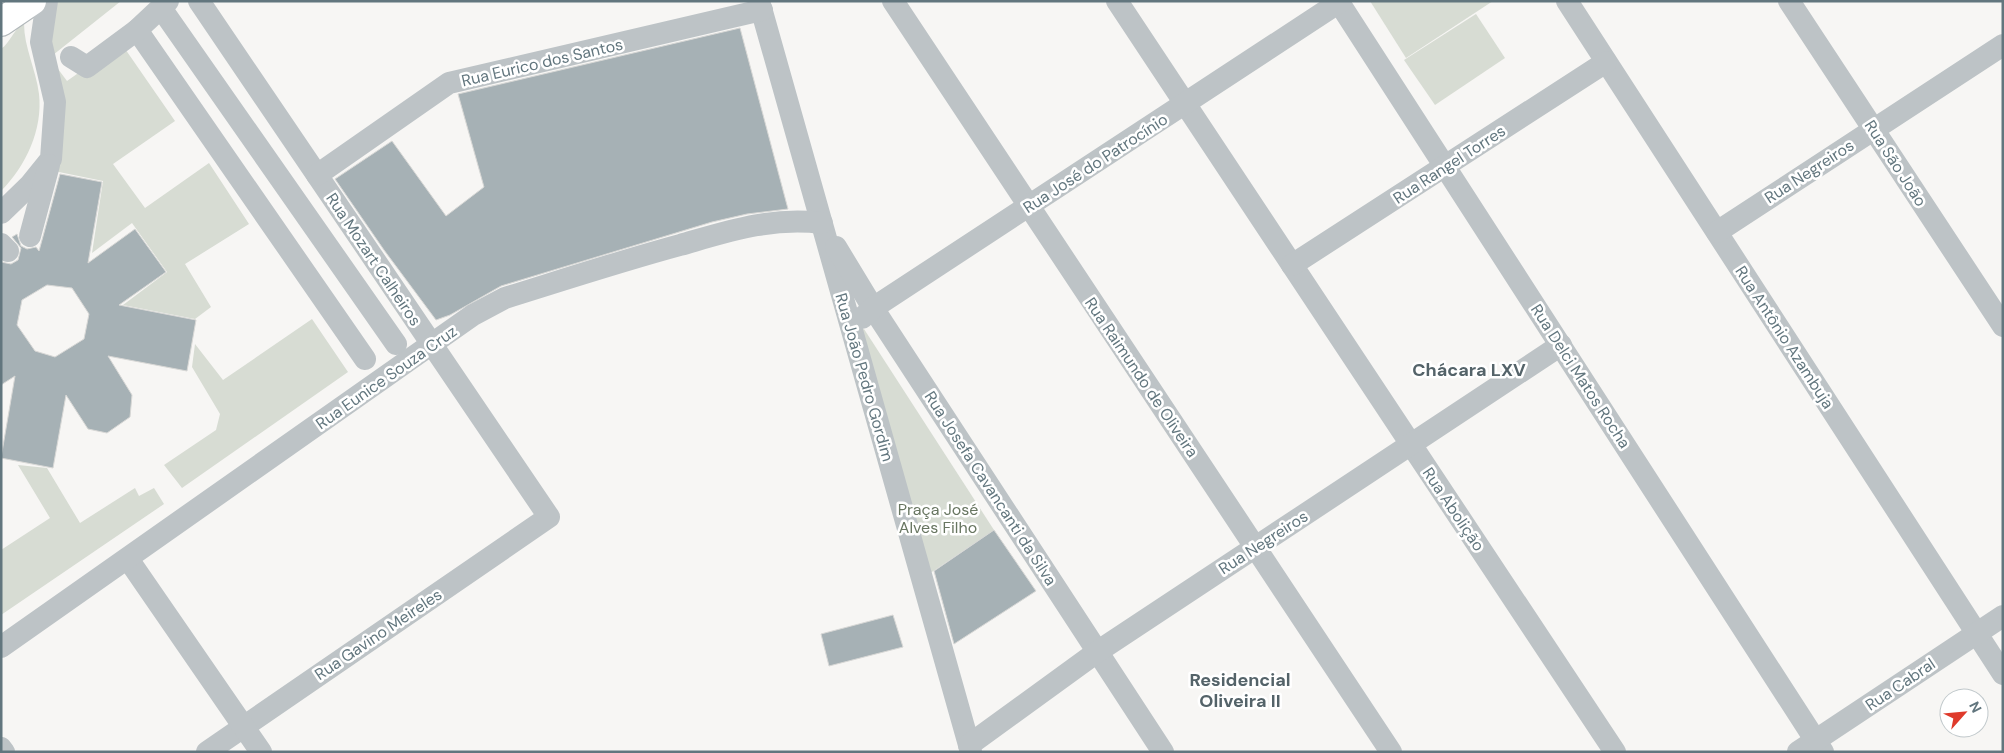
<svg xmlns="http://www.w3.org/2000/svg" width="2004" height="753" viewBox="0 0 2004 753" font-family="'DM Sans',sans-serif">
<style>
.green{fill:#d7dcd3}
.building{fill:#a6b1b5;stroke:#d8d8d6;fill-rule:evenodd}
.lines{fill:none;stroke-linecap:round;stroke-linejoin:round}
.major-casing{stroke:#b1b7ba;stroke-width:30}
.minor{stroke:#bdc3c6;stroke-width:22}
.major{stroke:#fff;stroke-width:28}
.labels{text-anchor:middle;stroke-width:5;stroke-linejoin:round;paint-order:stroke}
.street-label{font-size:16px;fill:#62767e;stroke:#fff}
.park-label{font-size:16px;fill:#687661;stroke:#fff}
.neighbourhood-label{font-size:18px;font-weight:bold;fill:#546369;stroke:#fff}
</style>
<rect width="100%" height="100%" fill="#f7f6f4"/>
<!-- green -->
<g class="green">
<path d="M49 1H121L53 55 55 65 67 81 121 43 175 121 113 164 145 208 209 163 249 224 185 264 211 307 195 319 123 305 167 272 132 223 92 253 103 181 49 170 51 100Z"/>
<path d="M1370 1H1493L1406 58Z"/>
<path d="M1476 14 1505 58 1435 105 1404 60Z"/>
<path d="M24 23C24 48 36 69 39 94 43 129 26 166 1 191V49C11 42 12 31 24 23Z"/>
<path d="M312 319 348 372 182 488 164 465 216 430 220 414 192 367 195 344 223 380Z"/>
<path d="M864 329 994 530 914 584 846 339Z"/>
<path d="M18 465 47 468 80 523 135 488 139 496 154 488 164 504 1 615V550L50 518Z"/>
</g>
<!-- building -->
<g class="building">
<path d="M740 28 788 209 747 214 712 222 501 286 450 315 436 320 384 250 335 179 392 141 446 216 484 187 458 94Z"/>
<path d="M60 174 102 182 88 263 135 229 166 272 119 305 196 320 187 371 108 356 132 395 130 417 107 433 88 429 66 395 53 468 1 458 15 376 1 385V262L11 264 18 260 21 248 12 237 17 234 21 246 27 249 36 247 39 251ZM47 285 72 288 89 314 84 339 55 357 35 351 17 325 22 300Z"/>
<path d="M994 530 1036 591 954 644 934 571Z"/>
<path d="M893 615 903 647 829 666 821 634Z"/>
</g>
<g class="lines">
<defs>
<path id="major" d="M1 22 32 1"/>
</defs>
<!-- major casing -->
<use href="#major" class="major-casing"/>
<!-- minor -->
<g class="minor">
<path d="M199 1 549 517 207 752"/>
<path d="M759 1 971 752"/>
<path d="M893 1 1391 752"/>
<path d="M1117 1 1615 752"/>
<path d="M1338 1 1823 752"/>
<path d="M1567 1 2003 674"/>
<path d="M1789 1 2003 326"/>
<path d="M161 8 396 344"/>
<path d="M137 30 365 359"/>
<path d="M71 57 87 67 137 30 168 1"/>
<path d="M317 175 449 83 762 10"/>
<path d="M1 213 30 185 51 159 55 102 41 42 47 1"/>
<path d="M1717 232 2003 45"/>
<path d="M30 236 49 165"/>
<path d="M1 244 8 251"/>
<path d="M836 247 873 308 1163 752"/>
<path d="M1292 265 1606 62"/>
<path d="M862 318 873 308 1341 1"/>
<path d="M128 559 261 752"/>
<path d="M1 647 473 315 505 298C563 280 621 261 680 245 729 231 769 217 822 223"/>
<path d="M969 745 1097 652 1561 345"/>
<path d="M1 748 4 752"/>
<path d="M1798 752 2003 616"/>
</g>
<!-- major -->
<use href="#major" class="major"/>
</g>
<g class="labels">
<!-- street labels -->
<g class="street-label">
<text transform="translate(542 62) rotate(-13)" y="6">Rua Eurico dos Santos</text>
<text transform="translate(1095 163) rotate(-33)" y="6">Rua José do Patrocínio</text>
<text transform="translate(1896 163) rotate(57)" y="6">Rua São João</text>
<text transform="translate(1449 164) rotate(-33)" y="6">Rua Rangel Torres</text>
<text transform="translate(1809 171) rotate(-33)" y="6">Rua Negreiros</text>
<text transform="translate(374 259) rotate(56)" y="6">Rua Mozart Calheiros</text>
<text transform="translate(1785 337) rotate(57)" y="6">Rua Antônio Azambuja</text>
<text transform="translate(1581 376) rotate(57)" y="6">Rua Delci Matos Rocha</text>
<text transform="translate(386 377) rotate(-35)" y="6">Rua Eunice Souza Cruz</text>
<text transform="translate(865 377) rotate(74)" y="6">Rua João Pedro Gordim</text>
<text transform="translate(1142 377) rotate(56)" y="6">Rua Raimundo de Oliveira</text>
<text transform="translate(991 488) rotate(57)" y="6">Rua Josefa Cavancanti da Silva</text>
<text transform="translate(1454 509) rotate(56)" y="6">Rua Abolição</text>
<text transform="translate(1263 542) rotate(-33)" y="6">Rua Negreiros</text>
<text transform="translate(378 634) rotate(-34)" y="6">Rua Gavino Meireles</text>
<text transform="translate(1900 684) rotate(-34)" y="6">Rua Cabral</text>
</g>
<!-- park labels -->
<g class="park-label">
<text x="938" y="515">Praça José<tspan x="938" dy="18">Alves Filho</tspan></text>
</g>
<!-- neighbourhood labels -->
<g class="neighbourhood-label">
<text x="1469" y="376">Chácara LXV</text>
<text x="1240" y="686">Residencial<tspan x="1240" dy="21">Oliveira II</tspan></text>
</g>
</g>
<!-- border -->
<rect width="2004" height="753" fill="none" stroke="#62767e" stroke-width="5"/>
<!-- north arrow -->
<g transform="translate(1964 713) rotate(63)"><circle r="24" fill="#ffffff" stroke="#c0c8cb"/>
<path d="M0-4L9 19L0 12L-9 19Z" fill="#df3a2b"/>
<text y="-8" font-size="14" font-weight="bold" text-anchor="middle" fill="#62767e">N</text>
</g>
</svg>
